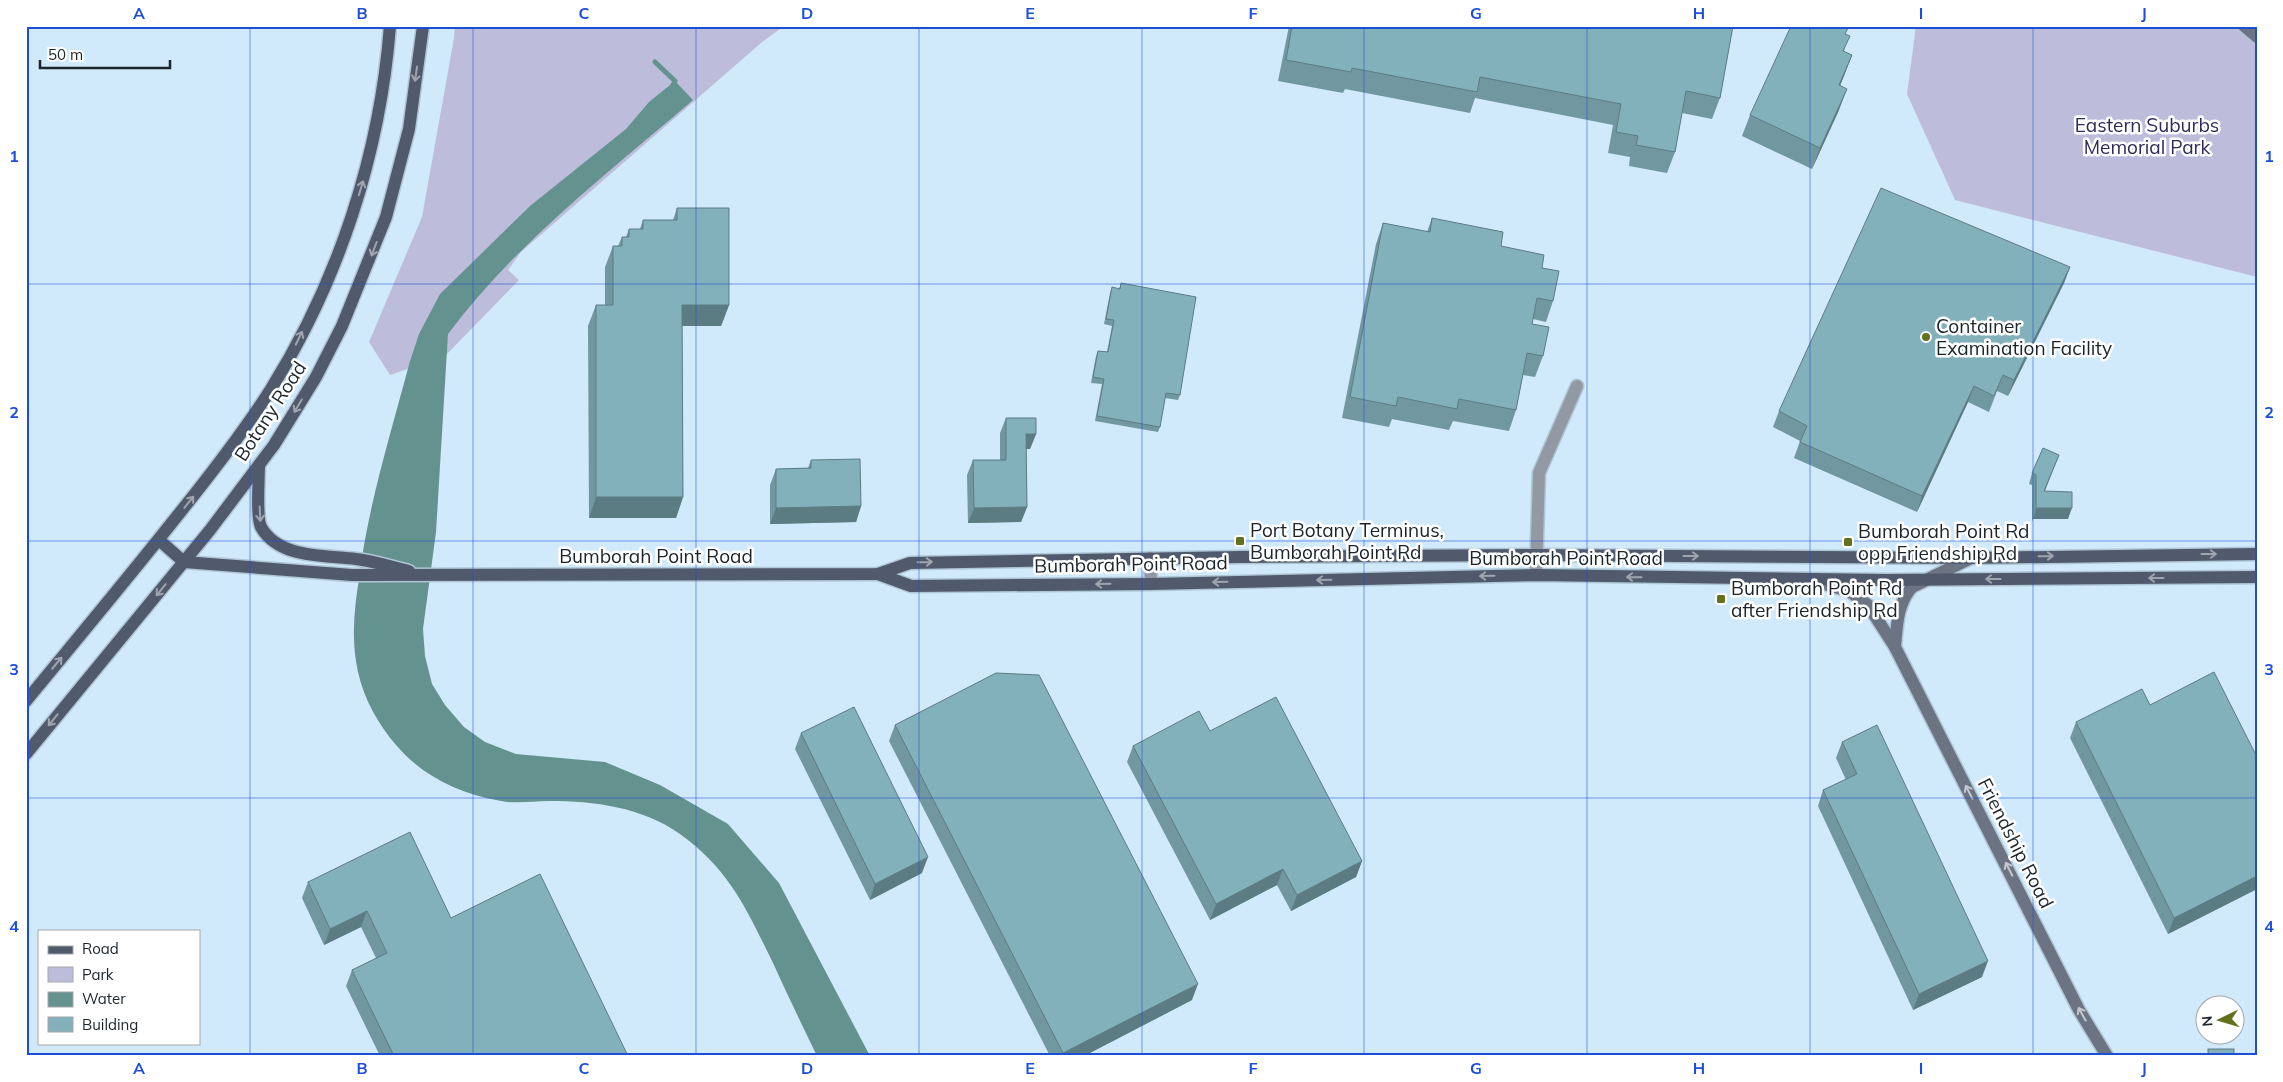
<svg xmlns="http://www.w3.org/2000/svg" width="2283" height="1082" viewBox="0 0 2283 1082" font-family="Mulish,sans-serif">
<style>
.green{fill:#bdbddb}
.water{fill:#64938f}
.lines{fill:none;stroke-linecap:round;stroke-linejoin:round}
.stream{stroke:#64938f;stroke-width:5}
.street-casing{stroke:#afc6d6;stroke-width:15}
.secondary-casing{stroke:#afc6d6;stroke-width:15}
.primary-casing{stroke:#afc6d6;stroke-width:15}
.street{stroke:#9399a3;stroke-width:12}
.secondary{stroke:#6c7483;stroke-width:12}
.primary{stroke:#505a6c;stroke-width:12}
.wall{fill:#7198a1}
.shaded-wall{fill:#5c7c83}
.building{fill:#83b1bb;stroke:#5c7c83}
.oneway{stroke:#9fa4ae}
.oneway2{stroke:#c4c7cd}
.grid{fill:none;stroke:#1d4ed8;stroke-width:1;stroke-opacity:0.55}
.poi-dot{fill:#63711c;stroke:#fff;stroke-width:2}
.labels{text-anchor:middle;stroke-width:5;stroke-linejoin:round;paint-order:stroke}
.park-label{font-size:19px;fill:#2f2a59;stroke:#fff}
.poi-label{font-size:19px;fill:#1b242b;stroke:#fff;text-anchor:start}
.street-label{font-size:19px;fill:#1b242b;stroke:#fff}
.neatline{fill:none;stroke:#1d4ed8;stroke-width:2}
.grid-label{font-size:16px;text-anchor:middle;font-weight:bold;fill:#1d4ed8}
</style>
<rect width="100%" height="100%" fill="#d0eafb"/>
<!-- green -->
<g class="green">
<path d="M455 26H784L761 43 521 252 508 270 519 280 445 356 390 375 369 342 422 217 454 38Z"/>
<path d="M1916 26H2257V277L1955 200 1907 94Z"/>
</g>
<!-- water -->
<path class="water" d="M675 81 693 100C607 174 516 243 448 334L436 532 423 629 425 656 432 684 445 705 464 727 485 742 516 754 605 762 660 785 728 824 779 883 870 1056H817C802 1025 787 994 773 963 747 910 730 870 680 834 642 807 594 801 549 801 534 801 516 804 501 801 460 794 422 776 396 745 378 724 364 699 358 672 351 641 354 610 359 579 368 505 391 433 410 361L419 334 440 294 530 206 626 129 649 102Z"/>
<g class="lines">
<!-- stream -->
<path class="stream" d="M655 62 675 81 673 85"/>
<defs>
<g id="street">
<path d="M1150 558 1151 584"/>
<path d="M1536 575 1539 473 1577 386"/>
</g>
<g id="secondary">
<path d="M2244 26 2257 37"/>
<path d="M1814 581 1849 591 1868 605 1895 647 2079 1010 2107 1056"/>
<path d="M1895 647C1897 625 1897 604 1912 587L1971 558"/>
</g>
<g id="primary">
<path d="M259 465C259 479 256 517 261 527 279 559 325 555 356 559 374 561 391 567 409 571"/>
<path d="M159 540 184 562 352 575 878 574 910 563 1240 557 1537 555 1971 558 2257 554"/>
<path d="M878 574 911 586 1151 584 1536 575 1886 580 2257 577"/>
<path d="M26 701C77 639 128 578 178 515 211 474 243 433 271 389 339 280 380 154 390 26"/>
<path d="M26 754 210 530 274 445 316 377 342 326 386 217 409 129 423 26"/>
</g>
</defs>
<!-- street casing -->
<use href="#street" class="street-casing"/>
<!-- secondary casing -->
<use href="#secondary" class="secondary-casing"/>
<!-- primary casing -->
<use href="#primary" class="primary-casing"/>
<!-- street -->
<use href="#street" class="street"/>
<!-- secondary -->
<use href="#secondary" class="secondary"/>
<!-- primary -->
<use href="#primary" class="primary"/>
</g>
<!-- wall -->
<g class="wall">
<path d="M1289 26H1733L1720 98 1712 119 1682 113 1675 152 1667 173 1629 166 1630 157 1608 153 1613 125 1475 98 1470 113 1345 89 1343 93 1278 81Z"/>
<path d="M1846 34 1844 52 1852 55 1840 86 1839 110 1812 169 1742 136 1750 115Z"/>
<path d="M677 208 729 305 721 326H682L683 497 676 518H589L588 326 596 305H605V267L613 246H618L622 237H626L629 229H640L643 220H673Z"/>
<path d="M1432 218 1501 246 1542 268 1553 301 1546 322 1533 319 1532 324 1543 356 1535 377 1523 375 1516 410 1509 431 1453 421 1449 430 1392 419 1389 427 1342 418 1376 244 1383 223 1427 232Z"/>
<path d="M2070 267 2064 283 2008 396 1997 391 1989 412 1968 402 1917 512 1794 458 1800 441 1773 427 1779 411Z"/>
<path d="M1121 283 1180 395 1178 400 1165 398 1160 427 1158 432 1095 421 1102 384 1091 383 1096 356 1098 351 1107 352 1112 326 1104 324 1110 293 1112 287 1119 289Z"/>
<path d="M1006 418 1036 434 1030 449H1026L1027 507 1021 522 968 523 967 475 973 460H1000V433Z"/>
<path d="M2059 455 2045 491 2068 519H2033L2032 522V485L2029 484 2032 473Z"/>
<path d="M811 460 861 506 856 522 770 524V485L776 469 808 468Z"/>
<path d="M2150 705 2257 757V889L2168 934 2070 738 2076 722Z"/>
<path d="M895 725 1192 1000 1084 1056H1050L889 741Z"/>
<path d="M1210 731 1362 861 1356 877 1291 911 1277 885 1210 920 1127 762 1133 746Z"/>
<path d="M801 733 922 873 870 900 795 749Z"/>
<path d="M1842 742 1982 977 1913 1010 1818 806 1823 790 1846 780 1836 758Z"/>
<path d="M308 882 451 918 628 1056H380L346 986 352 970 376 958 361 927 324 945 302 898Z"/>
</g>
<!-- shaded-wall -->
<g class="shaded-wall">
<path d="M1852 55 1844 76 1831 106 1839 85Z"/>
<path d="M1847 89 1839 110 1812 169 1820 148Z"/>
<path d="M2070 267 2064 283 2008 396 2014 380Z"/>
<path d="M682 305H729L721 326H674Z"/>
<path d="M1974 386 1968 402 1917 512 1922 496Z"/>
<path d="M1026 434H1036L1030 449H1020Z"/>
<path d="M596 497H683L676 518H589Z"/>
<path d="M861 506 856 522 770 524 776 508Z"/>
<path d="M1027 507 1021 522 968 523 974 508Z"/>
<path d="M2037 508H2072L2068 519H2033Z"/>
<path d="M928 857 922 873 870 900 875 884Z"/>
<path d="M1362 861 1356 877 1291 911 1297 895Z"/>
<path d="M1283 869 1277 885 1210 920 1216 904Z"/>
<path d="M2257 876V889L2168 934 2174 918Z"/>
<path d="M367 911 361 927 324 945 330 929Z"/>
<path d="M1988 961 1982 977 1913 1010 1919 994Z"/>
<path d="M1198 984 1192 1000 1084 1056H1062L1063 1053Z"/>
</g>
<!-- building -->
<g class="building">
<path d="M1292 26H1733L1720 98 1686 91 1675 152 1636 145 1638 136 1616 132 1621 104 1480 77 1477 92 1352 68 1351 72 1286 60Z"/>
<path d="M1791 26H1849L1845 34 1850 36 1843 51 1852 55 1839 85 1847 89 1820 148 1750 115Z"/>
<path d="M1881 188 2070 267 2014 380 2003 375 1994 396 1974 386 1922 496 1800 442 1807 426 1779 411Z"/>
<path d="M677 208H729V305H682L683 497H596V305H613V246H622V237H629V229H643V220H677Z"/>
<path d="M1432 218 1503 232 1501 246 1544 255 1542 268 1559 271 1553 301 1537 298 1532 324 1549 327 1543 356 1527 353 1516 410 1459 399 1457 409 1398 397 1396 406 1350 397 1383 223 1430 232Z"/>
<path d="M1121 283 1196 297 1180 395 1166 393 1160 427 1097 416 1104 379 1093 377 1098 351 1108 352 1114 320 1106 319 1112 287 1120 289Z"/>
<path d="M1006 418H1036V434H1026L1027 507 974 508 973 460H1006Z"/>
<path d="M2043 448 2059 455 2044 491 2072 492V508H2037L2036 511V475L2032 473Z"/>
<path d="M860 459 861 506 776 508V469L811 468V460Z"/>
<path d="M2214 672 2257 757V876L2174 918 2076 722 2142 689 2150 705Z"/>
<path d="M996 673 1039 675 1198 984 1063 1053 895 725Z"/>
<path d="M1276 697 1362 861 1297 895 1283 869 1216 904 1133 746 1199 711 1210 731Z"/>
<path d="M854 707 928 857 875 884 801 733Z"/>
<path d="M1877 725 1988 961 1919 994 1823 790 1857 774 1842 742Z"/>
<path d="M410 832 451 918 540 874 628 1056H394L352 970 387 953 367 911 330 929 308 882Z"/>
<rect x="2208" y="1049" width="26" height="7"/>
</g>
<!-- one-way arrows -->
<defs><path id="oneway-shaft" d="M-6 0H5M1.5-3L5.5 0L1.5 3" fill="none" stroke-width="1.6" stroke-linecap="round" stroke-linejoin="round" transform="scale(1.25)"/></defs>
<g class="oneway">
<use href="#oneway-shaft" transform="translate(416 74) rotate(98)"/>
<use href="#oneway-shaft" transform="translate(361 188) rotate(-73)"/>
<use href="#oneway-shaft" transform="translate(374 249) rotate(111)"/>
<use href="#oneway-shaft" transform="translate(299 338) rotate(-64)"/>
<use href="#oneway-shaft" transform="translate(298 406) rotate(121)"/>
<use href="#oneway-shaft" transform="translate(189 502) rotate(-51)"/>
<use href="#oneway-shaft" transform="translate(260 514) rotate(87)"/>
<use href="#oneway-shaft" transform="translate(2209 554)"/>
<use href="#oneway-shaft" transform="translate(1691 556)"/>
<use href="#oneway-shaft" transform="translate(2046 556) rotate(-1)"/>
<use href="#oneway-shaft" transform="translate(925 562) rotate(-1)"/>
<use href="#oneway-shaft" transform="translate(1487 576) rotate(179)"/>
<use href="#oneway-shaft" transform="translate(1634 577) rotate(-179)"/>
<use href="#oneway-shaft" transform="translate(2156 578) rotate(180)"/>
<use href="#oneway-shaft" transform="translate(1993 579) rotate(180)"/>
<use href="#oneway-shaft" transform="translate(1324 580) rotate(179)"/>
<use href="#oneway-shaft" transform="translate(1220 582) rotate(179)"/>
<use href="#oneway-shaft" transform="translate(1103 584) rotate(179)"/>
<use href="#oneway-shaft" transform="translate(161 590) rotate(129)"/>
<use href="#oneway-shaft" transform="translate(57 663) rotate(-50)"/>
<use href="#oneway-shaft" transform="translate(53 720) rotate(129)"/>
</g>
<g class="oneway2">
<use href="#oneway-shaft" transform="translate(1969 792) rotate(-117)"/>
<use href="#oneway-shaft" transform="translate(2009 869) rotate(-117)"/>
<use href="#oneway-shaft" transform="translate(2082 1014) rotate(-119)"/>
</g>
<!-- grid -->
<path class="grid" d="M250 26V1056M473 26V1056M696 26V1056M919 26V1056M1142 26V1056M1364 26V1056M1587 26V1056M1810 26V1056M2033 26V1056M26 284H2257M26 541H2257M26 798H2257"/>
<!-- markers -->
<g class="poi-dot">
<circle cx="1926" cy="337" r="5"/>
<rect x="1235" y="536" width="10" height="10" rx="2.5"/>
<rect x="1843" y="537" width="10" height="10" rx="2.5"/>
<rect x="1716" y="594" width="10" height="10" rx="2.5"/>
</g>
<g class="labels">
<!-- park labels -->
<g class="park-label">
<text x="2147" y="132">Eastern Suburbs<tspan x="2147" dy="22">Memorial Park</tspan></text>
</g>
<!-- poi labels -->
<g class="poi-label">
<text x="1936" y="333">Container<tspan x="1936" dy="22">Examination Facility</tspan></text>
<text x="1250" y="537">Port Botany Terminus,<tspan x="1250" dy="22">Bumborah Point Rd</tspan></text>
<text x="1858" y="538">Bumborah Point Rd<tspan x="1858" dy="22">opp Friendship Rd</tspan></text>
<text x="1731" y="595">Bumborah Point Rd<tspan x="1731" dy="22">after Friendship Rd</tspan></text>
</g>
<!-- street labels -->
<g class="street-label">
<text transform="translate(270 411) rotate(-57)" y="7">Botany Road</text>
<text x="656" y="563">Bumborah Point Road</text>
<text x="1566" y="565">Bumborah Point Road</text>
<text transform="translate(1131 564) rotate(-1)" y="7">Bumborah Point Road</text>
<text transform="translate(2016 843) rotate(63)" y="7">Friendship Road</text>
</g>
</g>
<!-- border -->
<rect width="2283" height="1082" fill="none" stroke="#ffffff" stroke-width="55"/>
<!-- legend -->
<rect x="38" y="930" width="162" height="115" fill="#ffffff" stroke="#a4a7aa"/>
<rect x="48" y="946" width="25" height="8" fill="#505a6c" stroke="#a4a7aa"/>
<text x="82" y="954" font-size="15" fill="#1b242b">Road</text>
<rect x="48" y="967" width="25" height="15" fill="#bdbddb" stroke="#a4a7aa"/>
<text x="82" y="980" font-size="15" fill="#1b242b">Park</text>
<rect x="48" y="992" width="25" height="15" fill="#64938f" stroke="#a4a7aa"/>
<text x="82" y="1004" font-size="15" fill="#1b242b">Water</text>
<rect x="48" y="1017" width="25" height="15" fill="#83b1bb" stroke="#a4a7aa"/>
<text x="82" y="1030" font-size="15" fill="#1b242b">Building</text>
<!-- north arrow -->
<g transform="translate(2220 1020) rotate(265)"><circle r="24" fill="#ffffff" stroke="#a4a7aa"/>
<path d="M0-4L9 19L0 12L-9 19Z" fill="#63711c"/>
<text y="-8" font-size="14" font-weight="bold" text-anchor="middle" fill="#1b242b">N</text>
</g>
<!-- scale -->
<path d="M40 60v8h130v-8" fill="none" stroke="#1b242b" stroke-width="2.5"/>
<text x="48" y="60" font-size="15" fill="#1b242b" stroke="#ffffff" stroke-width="4" paint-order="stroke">50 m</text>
<rect x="28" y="28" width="2228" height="1026" class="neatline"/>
<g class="grid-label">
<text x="139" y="19">A</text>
<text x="362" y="19">B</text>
<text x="584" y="19">C</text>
<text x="807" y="19">D</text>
<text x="1030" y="19">E</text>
<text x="1253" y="19">F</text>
<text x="1476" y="19">G</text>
<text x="1699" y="19">H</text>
<text x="1921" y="19">I</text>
<text x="2144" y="19">J</text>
<text x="14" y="162">1</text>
<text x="2269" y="162">1</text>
<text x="14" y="418">2</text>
<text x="2269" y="418">2</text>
<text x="14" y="675">3</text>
<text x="2269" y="675">3</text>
<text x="14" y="932">4</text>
<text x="2269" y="932">4</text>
<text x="139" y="1074">A</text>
<text x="362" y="1074">B</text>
<text x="584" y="1074">C</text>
<text x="807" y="1074">D</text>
<text x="1030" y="1074">E</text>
<text x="1253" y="1074">F</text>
<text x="1476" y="1074">G</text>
<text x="1699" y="1074">H</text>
<text x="1921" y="1074">I</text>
<text x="2144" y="1074">J</text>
</g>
</svg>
